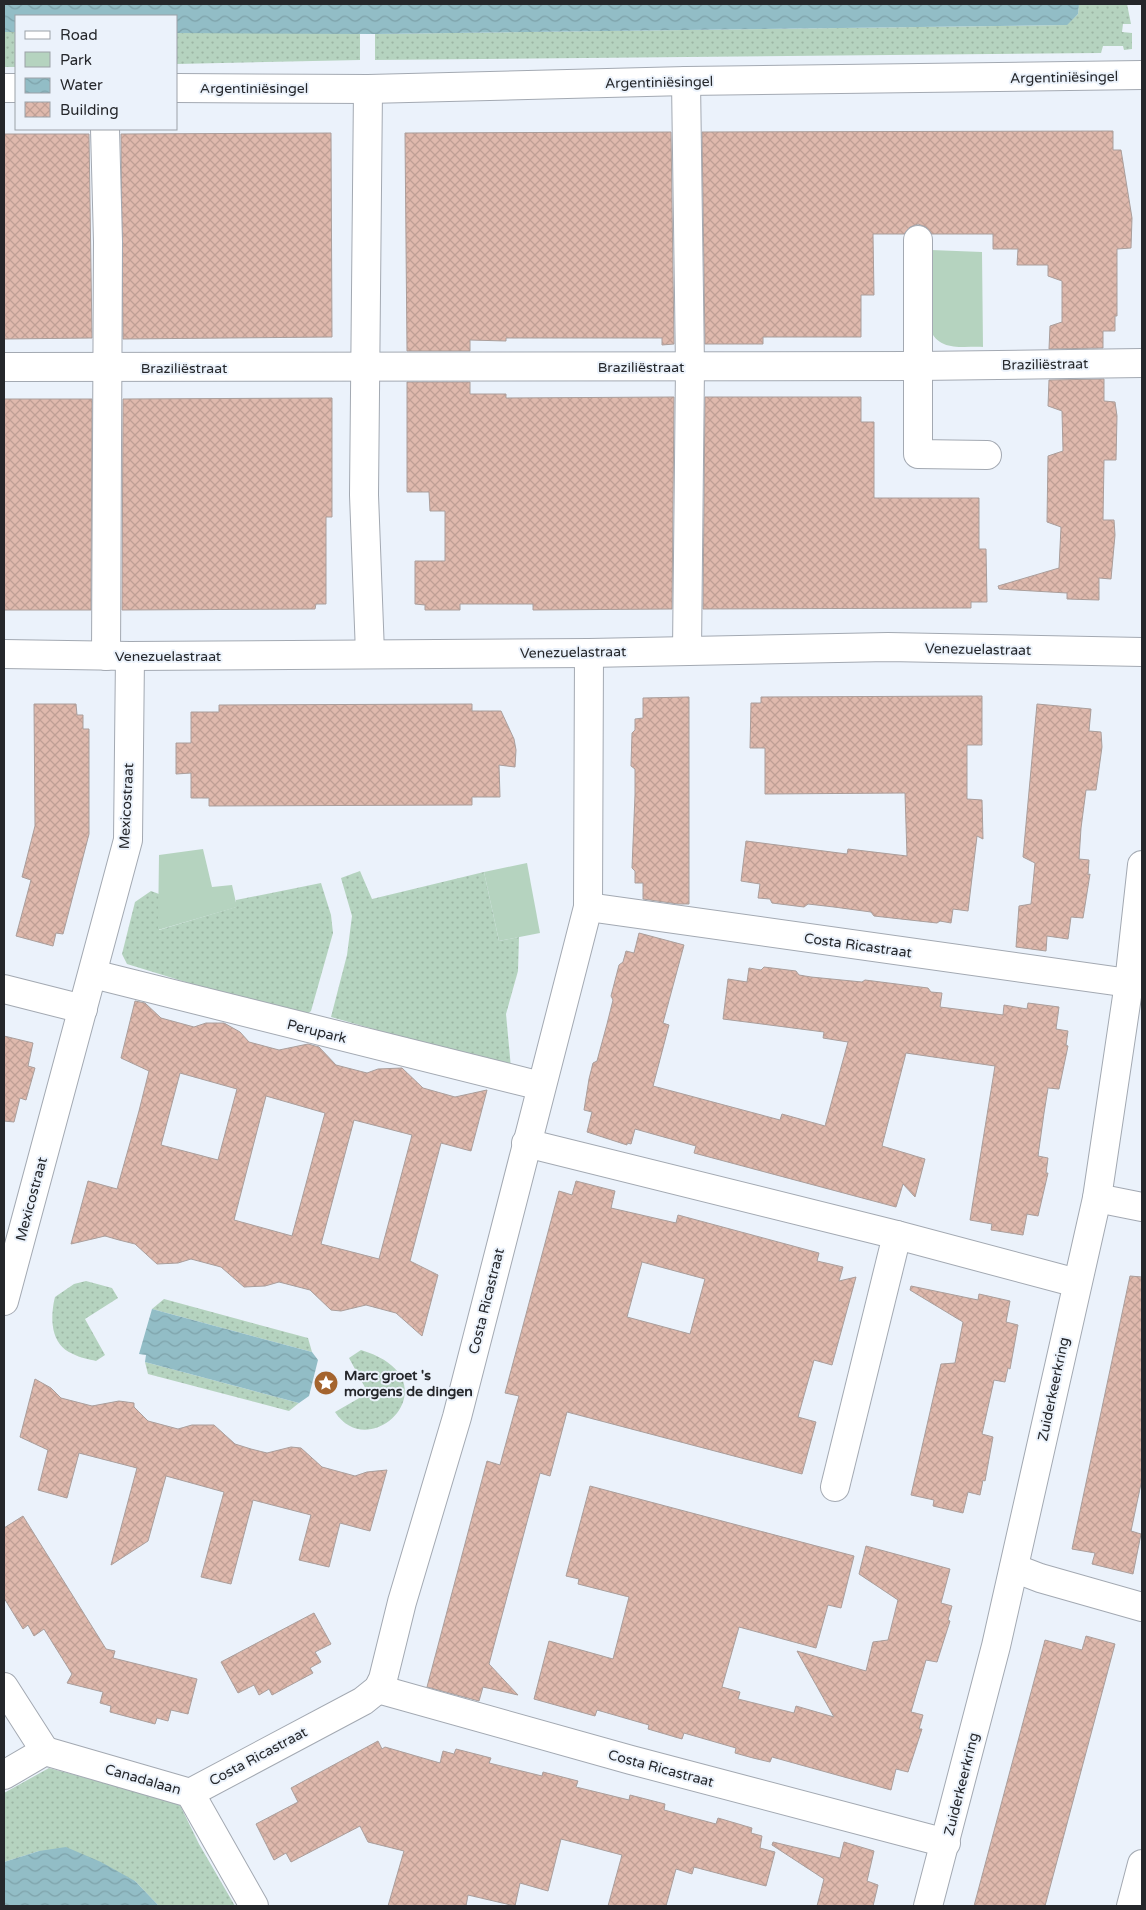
<svg xmlns="http://www.w3.org/2000/svg" width="1146" height="1910" viewBox="0 0 1146 1910" font-family="'Varela Round',sans-serif">
<style>
.grass{fill:url(#grass-dots)}
.park{fill:#b5d3bf}
.water{fill:url(#water-waves)}
.building{fill:url(#building-cross-hatch);stroke:#aa9e9b;fill-rule:evenodd}
.lines{fill:none;stroke-linecap:round;stroke-linejoin:round}
.pedestrian-casing{stroke:#a3a9b2;stroke-width:30}
.minor-casing{stroke:#a3a9b2;stroke-width:30}
.pedestrian{stroke:#fff;stroke-width:28}
.minor{stroke:#fff;stroke-width:28}
.labels{text-anchor:middle;stroke-width:4;stroke-linejoin:round;paint-order:stroke}
.street-label{font-size:14px;fill:#25272b;stroke:#ebf2fb}
.poi-label{font-size:14px;font-weight:bold;fill:#25272b;stroke:#ebf2fb;text-anchor:start}
</style>
<defs>
<pattern id="grass-dots" width="8" height="8" patternUnits="userSpaceOnUse" patternTransform="scale(1.25)"><rect width="8" height="8" fill="#b5d3bf"/><path d="M2 2h.1M6 6h.1" fill="none" stroke="#9cb5a4" stroke-width="1.8" stroke-linecap="round"/></pattern>
<pattern id="water-waves" width="16" height="10" patternUnits="userSpaceOnUse" patternTransform="scale(1.25)"><rect width="16" height="10" fill="#92bdc6"/><path d="M0 5q4-4 8 0t8 0" fill="none" stroke="#7ea2aa"/></pattern>
<pattern id="building-cross-hatch" width="8" height="8" patternUnits="userSpaceOnUse" patternTransform="scale(1.25)"><rect width="8" height="8" fill="#dfb9ad"/><path d="M0 0l8 8M0 8l8-8" fill="none" stroke="#bf9f95"/></pattern>
</defs>
<rect width="100%" height="100%" fill="#ebf2fb"/>
<!-- grass -->
<g class="grass">
<path d="M1079 4H1127L1131 24H1123L1122 32 1132 33V49L1124 50 1123 46H1103L1101 53 375 60V34L1066 25 1078 14Z"/>
<rect x="4" y="32" width="12" height="35"/>
<path d="M176 33H360V60L176 64Z"/>
<path d="M360 871 372 899 484 872 499 941 519 937 518 971 506 1014 511 1068 331 1017 347 955 352 916 341 878Z"/>
<path d="M321 883 331 915 333 933 311 1011 302 1018 127 964 122 954 135 902 151 891 159 894V930L236 907V900Z"/>
<path d="M86 1281 112 1288 118 1298 85 1319 105 1355 96 1361C89 1359 80 1358 73 1354 50 1345 50 1317 55 1297L74 1284Z"/>
<path d="M164 1299 308 1338 312 1352 152 1309Z"/>
<path d="M361 1350C457 1379 371 1467 335 1412L368 1393 349 1358Z"/>
<path d="M145 1362 299 1403 289 1411 148 1374Z"/>
<path d="M49 1768 179 1803 199 1844 235 1906H159L135 1881 39 1851 4 1862V1793Z"/>
</g>
<!-- park -->
<g class="park">
<path d="M931 250 982 252 983 347C962 346 939 352 930 329Z"/>
<path d="M203 849 212 887 232 885 237 907 158 930 159 855Z"/>
<path d="M527 863 540 933 499 941 484 872Z"/>
</g>
<!-- water -->
<g class="water">
<path d="M4 4H1079L1078 14 1067 25 375 34 176 33V16H16V32H4Z"/>
<path d="M152 1309 312 1352 318 1360 309 1396 299 1403 145 1362 146 1355 139 1354Z"/>
<path d="M66 1847 101 1862 135 1881 159 1906H4V1862L39 1851Z"/>
</g>
<!-- building -->
<g class="building">
<path d="M1113 131V150H1121L1132 218 1131 248 1117 249V316H1115V331H1103V348L1049 349 1050 326 1062 322V281L1048 276V265H1017L1018 249H993V234H932L926 227 918 224 910 227 904 234H873L874 295H861V337H763V344H705L702 132Z"/>
<path d="M671 132 674 344 662 345V338H506V341L470 340V351H407L405 133Z"/>
<path d="M331 133 332 337 123 339 121 134Z"/>
<path d="M4 134H89L92 338 4 339Z"/>
<path d="M1104 379V401L1115 402 1117 416 1116 460H1104L1103 520H1114L1115 535 1111 579 1099 578V600L1067 599V593L999 589 998 586 1059 568 1061 527 1047 522 1048 456 1063 451 1062 411 1048 406 1049 380Z"/>
<path d="M407 382H470V394H506V398L674 397 672 609 533 610V604H460V610H425V605L415 604V561H445V511H430L429 492H407Z"/>
<path d="M705 397H861V422H874V498H979V549H986L987 602H971V608L703 609Z"/>
<path d="M332 398V517H326V604H316L315 609 122 610 123 399Z"/>
<path d="M4 399H92L91 610H4Z"/>
<path d="M982 696V745H967V799L982 800 983 839 977 836 968 911 953 909 951 923 940 921 937 923 874 916 871 912 834 907 808 904 804 907 772 903 770 899 758 898 760 884 741 881 746 841 847 854 848 849 907 856 905 793 765 794V748H750L751 703H761V697Z"/>
<path d="M689 697V904H678L643 899V883H635V871L632 868 635 795V769L631 766 632 733 635 730V719L643 718V698Z"/>
<path d="M34 704H76L77 715H83V729H89V834L63 934 56 933 53 946 16 936 31 880 22 877 35 826Z"/>
<path d="M472 704V711H501L514 739 516 750 515 767 499 765 500 797H472V805L209 806V798H191V773L176 774V743H191V712H219V705Z"/>
<path d="M1037 704 1091 709 1089 731 1101 732 1102 747 1096 790H1086L1081 828 1079 859 1089 860 1088 875 1090 874 1083 918 1071 917 1068 939 1047 936 1046 951 1016 947 1019 906 1031 904 1035 863 1023 857Z"/>
<path d="M639 933 684 945 663 1023 669 1025 653 1086 780 1120 782 1114 825 1126 848 1042 823 1038 824 1032 723 1019 728 979 747 982 749 968 761 970 764 967 796 971 799 975 811 977 862 982 865 980 928 988 931 992 942 993 940 1007 1003 1015 1004 1005 1027 1009 1028 1003 1059 1007 1056 1029 1068 1031 1066 1045 1068 1046 1059 1089 1048 1088 1044 1113 1038 1156 1048 1158 1046 1173H1048L1038 1216 1027 1214 1023 1235 991 1230 992 1224 970 1220 995 1066 906 1053 882 1146 925 1159 915 1197 903 1184 896 1207 694 1153 696 1146 635 1129 631 1144 627 1143V1145L587 1132 592 1112 584 1110 589 1079 593 1063 597 1061 607 1024 613 1000 611 996 619 965 623 962 626 951 634 953Z"/>
<path d="M135 1001 145 1003 161 1018 194 1027 206 1023H224L240 1032 249 1042 279 1050 308 1044 319 1047 336 1065 367 1073 378 1069 402 1068 423 1088 455 1097 487 1090 471 1151 441 1143 410 1261 438 1275 422 1336 396 1313 366 1305 341 1311 331 1310 310 1290 279 1282 265 1286 244 1287 221 1267 191 1259 178 1263 157 1264 135 1244 119 1240 105 1236 71 1244 88 1181 117 1189 139 1111 149 1071 121 1058ZM180 1073 237 1089 218 1160 161 1145ZM266 1096 325 1113 292 1236 234 1220ZM354 1120 412 1135 379 1259 321 1244Z"/>
<path d="M4 1036 33 1043 28 1066 35 1068 26 1100 20 1098 14 1122 4 1121Z"/>
<path d="M576 1181 615 1191 611 1208 676 1223 678 1215 819 1253 817 1261 843 1267 839 1281 856 1277 832 1365 814 1360 798 1417 816 1422 802 1474 567 1412 550 1476 540 1473 539 1477 489 1664 518 1695 483 1687 479 1701 427 1687 487 1461 500 1465 515 1410 519 1396 505 1393 559 1191 572 1195ZM642 1262 705 1279 690 1334 627 1317Z"/>
<path d="M1130 1276 1142 1277V1479L1131 1531 1141 1534 1133 1574 1092 1564 1095 1553 1072 1549Z"/>
<path d="M911 1286 978 1300 979 1294 1010 1301 1006 1322 1018 1325 1010 1369 1008 1368 1005 1382 994 1380 982 1434 993 1437 985 1481 983 1480 980 1495 968 1492 963 1513 933 1506 934 1500 911 1495 941 1364 955 1363 963 1322 910 1290Z"/>
<path d="M35 1379 51 1388 61 1398 92 1406 119 1401 134 1403V1407L148 1421 178 1429 192 1425H214L235 1444 251 1449 267 1453 291 1447 301 1448 322 1467 355 1476 367 1472 387 1470 370 1531 340 1523 329 1567 299 1560 311 1515 253 1500 231 1584 201 1577 224 1492 166 1476 148 1541 111 1565 137 1468 79 1453 67 1498 38 1490 48 1450 20 1437Z"/>
<path d="M590 1486 854 1556 841 1608 828 1605 816 1648 739 1627 722 1687 740 1692 738 1699 794 1713 796 1706 834 1717 797 1651 866 1671 873 1642 888 1640 898 1600 859 1574 866 1546 950 1569 941 1603 952 1606 948 1620 950 1621 937 1662 926 1660 911 1712 923 1715 919 1729H922L908 1772 896 1769 891 1790 772 1757 770 1762 753 1758 735 1753 736 1748 684 1733 682 1739 648 1729 649 1725 597 1710 595 1716 534 1699 549 1641 613 1659 629 1597 578 1584 579 1579 566 1576Z"/>
<path d="M23 1516 106 1649 115 1651 113 1658 197 1679 188 1714 171 1710 168 1721 157 1718 155 1724 110 1712 111 1706 100 1703 103 1692 67 1683 72 1674 44 1629 34 1636 28 1625 23 1629 4 1598V1528Z"/>
<path d="M314 1613 331 1644 315 1652 321 1662 310 1668 313 1673 272 1695 269 1689 259 1695 254 1685 238 1693 221 1662Z"/>
<path d="M1086 1636 1115 1644 1045 1906H974L1045 1640 1082 1650Z"/>
<path d="M378 1741 382 1749 385 1747 440 1763 443 1751 454 1754 456 1749 491 1758 489 1763 542 1776 543 1772 578 1781 576 1787 629 1800 630 1795 665 1804 664 1810 716 1824 718 1818 752 1828 751 1833 762 1836 760 1848 775 1852 766 1886 694 1867 692 1874 676 1869 666 1906H608L622 1855 561 1839 548 1891 520 1883 515 1906 468 1895 466 1906H388L404 1851 368 1842 360 1826 291 1862 286 1853 274 1860 256 1824 298 1802 291 1788Z"/>
<path d="M773 1842 840 1858 844 1842 874 1851 867 1881 878 1885 873 1906H817L824 1879 772 1845Z"/>
</g>
<g class="lines">
<defs>
<g id="pedestrian">
<path d="M686 81 690 367 687 651"/>
<path d="M105 129 108 242 106 656"/>
<path d="M4 367 918 366"/>
<path d="M93 974 541 1086"/>
</g>
<g id="minor">
<path d="M4 88H16"/>
<path d="M176 88 368 89 686 81 1142 75"/>
<path d="M368 89 364 495 370 653"/>
<path d="M918 240V454L987 455"/>
<path d="M918 366 1142 363"/>
<path d="M4 654 130 656 589 653 888 647 1142 652"/>
<path d="M588 907 1129 983"/>
<path d="M4 989 83 1009"/>
<path d="M526 1143 897 1235 1077 1283"/>
<path d="M1097 1198 1142 1207"/>
<path d="M4 1301 128 840 130 656"/>
<path d="M835 1487 897 1235"/>
<path d="M1014 1568 1040 1578 1142 1607"/>
<path d="M4 1687 45 1751"/>
<path d="M378 1689 631 1760 946 1843"/>
<path d="M4 1775 45 1751 190 1793 254 1906"/>
<path d="M190 1793 363 1701 378 1689 383 1679 402 1602 457 1417 588 907 589 653"/>
<path d="M928 1906 996 1646 1097 1198 1129 983 1142 865"/>
<path d="M1131 1906 1142 1864"/>
</g>
</defs>
<!-- pedestrian casing -->
<use href="#pedestrian" class="pedestrian-casing"/>
<!-- minor casing -->
<use href="#minor" class="minor-casing"/>
<!-- pedestrian -->
<use href="#pedestrian" class="pedestrian"/>
<!-- minor -->
<use href="#minor" class="minor"/>
</g>
<!-- icons -->
<defs>
<symbol id="sight-disc" viewBox="-11 -11 22 22"><circle r="9.5" fill="#a4642e" stroke="#ebf2fb"/><path d="M0-6L1.8-2.2L6-1.7L2.9 1.2L3.7 5.4L0 3.3L-3.7 5.4L-2.9 1.2L-6-1.7L-1.8-2.2Z" fill="#fff"/></symbol>
</defs>
<g fill-rule="evenodd">
<use href="#sight-disc" x="312" y="1369" width="28" height="28"/>
</g>
<g class="labels">
<!-- street labels -->
<g class="street-label">
<text transform="translate(1064 77) rotate(-1)" y="5">Argentiniësingel</text>
<text transform="translate(659 82) rotate(-1)" y="5">Argentiniësingel</text>
<text x="254" y="93">Argentiniësingel</text>
<text transform="translate(1045 364) rotate(-1)" y="5">Braziliëstraat</text>
<text x="641" y="372">Braziliëstraat</text>
<text x="184" y="373">Braziliëstraat</text>
<text transform="translate(978 649) rotate(1)" y="5">Venezuelastraat</text>
<text transform="translate(573 652) rotate(-1)" y="5">Venezuelastraat</text>
<text x="168" y="661">Venezuelastraat</text>
<text transform="translate(126 806) rotate(-87)" y="5">Mexicostraat</text>
<text transform="translate(858 945) rotate(8)" y="5">Costa Ricastraat</text>
<text transform="translate(317 1031) rotate(14)" y="5">Perupark</text>
<text transform="translate(31 1199) rotate(-75)" y="5">Mexicostraat</text>
<text transform="translate(486 1301) rotate(-76)" y="5">Costa Ricastraat</text>
<text transform="translate(1053 1389) rotate(-78)" y="5">Zuiderkeerkring</text>
<text transform="translate(258 1756) rotate(-28)" y="5">Costa Ricastraat</text>
<text transform="translate(661 1768) rotate(15)" y="5">Costa Ricastraat</text>
<text transform="translate(143 1779) rotate(16)" y="5">Canadalaan</text>
<text transform="translate(961 1784) rotate(-76)" y="5">Zuiderkeerkring</text>
</g>
<!-- poi labels -->
<g class="poi-label">
<text x="344" y="1380">Marc groet 's<tspan x="344" dy="16">morgens de dingen</tspan></text>
</g>
</g>
<!-- border -->
<rect width="1146" height="1910" fill="none" stroke="#25272b" stroke-width="10"/>
<!-- legend -->
<rect x="15" y="15" width="162" height="115" fill="#ebf2fb" stroke="#9ca1a8"/>
<rect x="25" y="31" width="25" height="8" fill="#ffffff" stroke="#9ca1a8"/>
<text x="60" y="40" font-size="15" fill="#25272b">Road</text>
<rect x="25" y="52" width="25" height="15" fill="#b5d3bf" stroke="#9ca1a8"/>
<text x="60" y="65" font-size="15" fill="#25272b">Park</text>
<rect x="25" y="78" width="25" height="15" fill="url(#water-waves)" stroke="#9ca1a8"/>
<text x="60" y="90" font-size="15" fill="#25272b">Water</text>
<rect x="25" y="102" width="25" height="15" fill="url(#building-cross-hatch)" stroke="#9ca1a8"/>
<text x="60" y="115" font-size="15" fill="#25272b">Building</text>
</svg>
